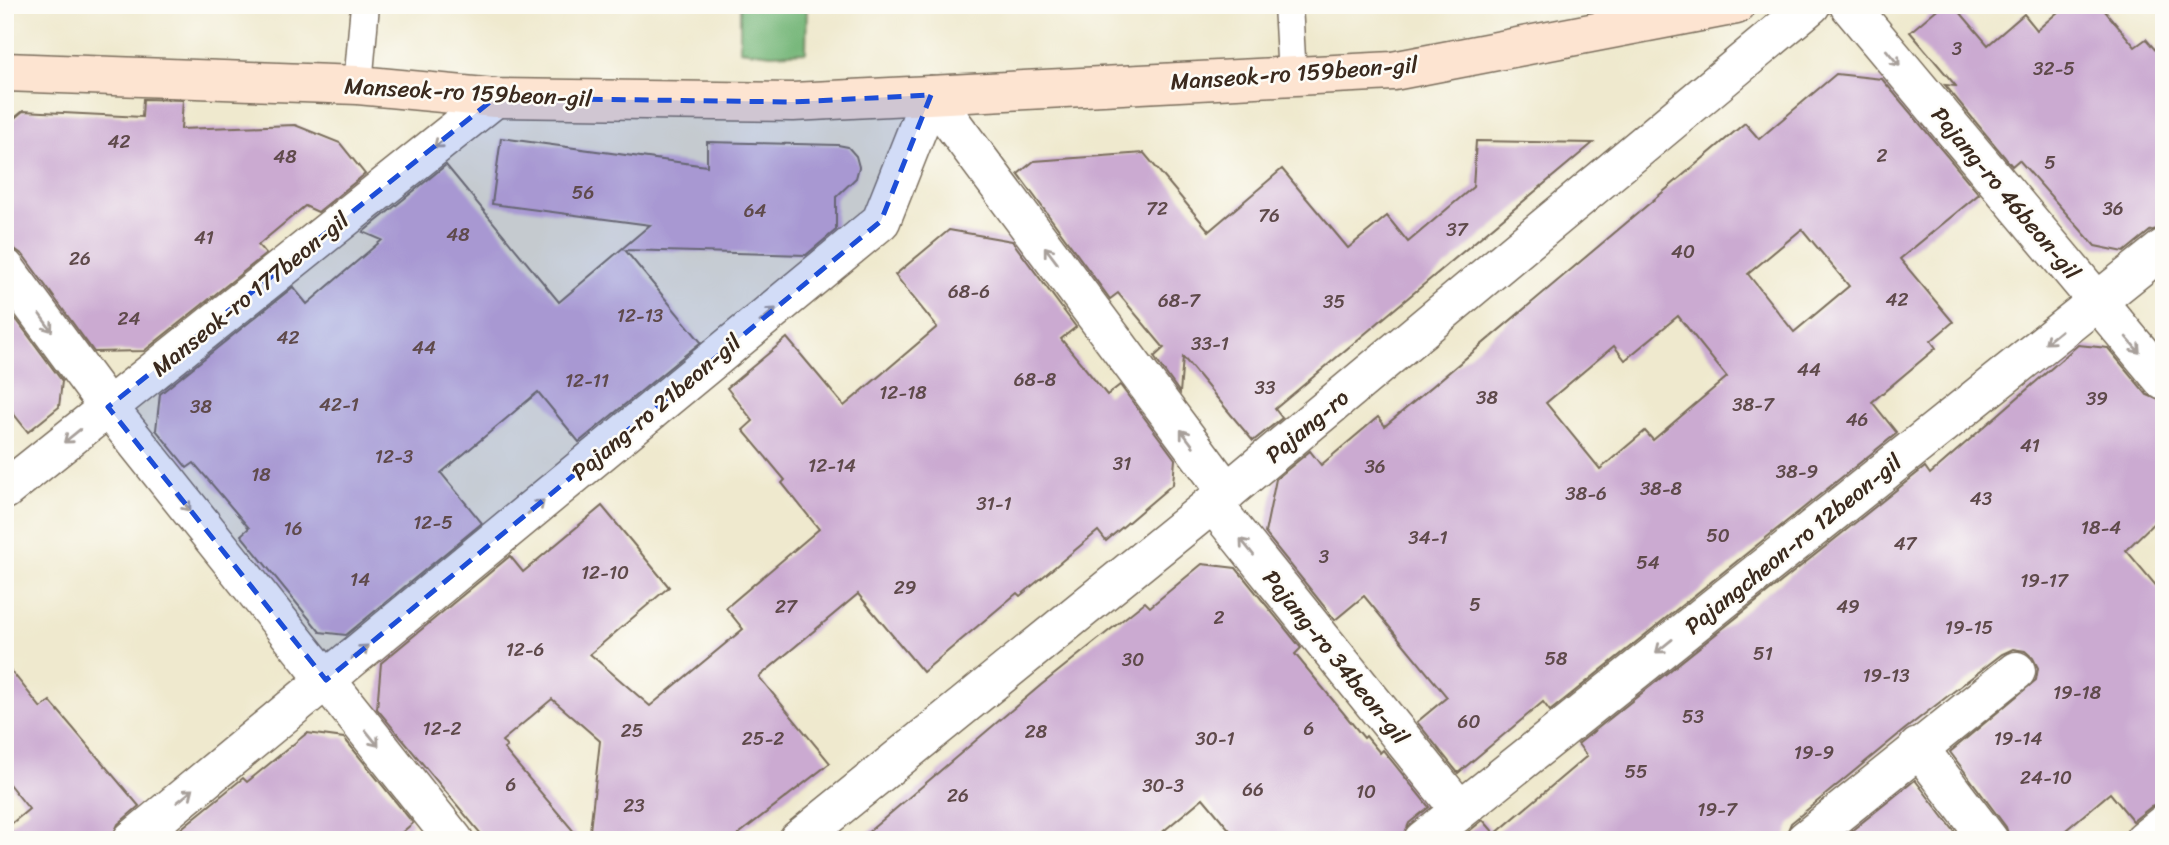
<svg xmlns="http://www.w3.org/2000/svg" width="2169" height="845" viewBox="0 0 2169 845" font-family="Sriracha,sans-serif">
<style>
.forest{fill:#78b87b;stroke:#5a714c;stroke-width:2}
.building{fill:#cbaad1;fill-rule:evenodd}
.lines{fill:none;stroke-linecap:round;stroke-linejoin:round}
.lane-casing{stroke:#7a6d5c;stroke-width:31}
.street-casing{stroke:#7a6d5c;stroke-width:41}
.secondary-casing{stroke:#7a6d5c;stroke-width:41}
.lane{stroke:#fff;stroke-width:28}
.street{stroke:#fff;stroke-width:38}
.secondary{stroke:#fde4d1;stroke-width:38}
.oneway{stroke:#a79f9a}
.marked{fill:#1d4ed8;fill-opacity:0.2;stroke:#1d4ed8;stroke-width:5;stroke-dasharray:14 9;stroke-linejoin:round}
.labels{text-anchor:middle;stroke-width:5;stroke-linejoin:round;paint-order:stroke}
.number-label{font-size:19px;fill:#5f4a4b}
.street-label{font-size:23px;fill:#3b2a1e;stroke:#fdfcf7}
</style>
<rect width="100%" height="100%" fill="#fdfcf7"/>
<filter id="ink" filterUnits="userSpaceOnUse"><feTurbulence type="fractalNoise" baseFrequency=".0143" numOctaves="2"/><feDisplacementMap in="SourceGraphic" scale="14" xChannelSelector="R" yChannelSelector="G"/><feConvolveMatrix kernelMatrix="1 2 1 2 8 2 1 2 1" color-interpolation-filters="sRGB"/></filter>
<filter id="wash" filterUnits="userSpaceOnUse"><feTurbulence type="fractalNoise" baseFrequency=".00686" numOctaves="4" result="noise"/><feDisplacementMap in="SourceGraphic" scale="28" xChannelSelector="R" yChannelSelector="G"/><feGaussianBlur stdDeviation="1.57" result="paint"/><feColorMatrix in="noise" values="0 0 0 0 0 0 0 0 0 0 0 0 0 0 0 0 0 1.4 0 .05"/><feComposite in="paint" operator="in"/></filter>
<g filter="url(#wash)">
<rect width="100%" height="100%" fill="#efe9ce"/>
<!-- forest -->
<path class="forest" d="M740 5H807L806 52 772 54 740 50Z"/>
<g id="blocks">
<!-- building -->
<g class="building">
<path d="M1942 5H1954L1988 45 2024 14 2037 30 2066 5H2100L2135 47 2146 39 2164 60V227L2150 231 2124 252 2095 246 2019 160 2012 166 1945 85 1956 86 1910 32Z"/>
<path d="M1836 74 1882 79 1979 194 1900 259 1953 322 1931 341 1936 348 1872 402 1897 433 1550 711 1543 702 1458 773 1417 722 1447 697 1364 596 1335 620 1265 533 1276 479 1310 451 1321 465 1378 417 1385 426 1745 123 1759 139ZM1802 229 1849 286 1794 332 1748 274ZM1678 316 1727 377 1653 440 1645 431 1600 469 1546 403 1614 346 1625 360Z"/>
<path d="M143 99 183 100 181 129 295 125 340 143 365 174 318 212 305 206 258 245 266 254 144 351 94 352 23 255 5 242V126L23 111 142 117Z"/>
<path d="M501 138 707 166V142L838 145 848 147 856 156 859 167 856 178 836 197V230L806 255 625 250 701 342 579 442 538 392 441 473 482 523 346 635 320 632 241 535 249 528 194 463 187 468 156 430 160 394 293 287 307 304 382 240 363 232 446 165 559 302 650 225 492 204Z"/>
<path d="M1476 141 1593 143 1275 409 1282 418 1253 441 1183 357 1180 393 1154 357 1164 348 1118 293 1110 299 1018 174 1034 161 1144 153 1209 231 1282 169 1348 248 1387 216 1408 242 1473 187Z"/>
<path d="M949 230 1012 241 1076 327 1061 339 1107 395 1120 385 1175 459 1173 484 1106 541 1098 531 1020 596 1017 593 923 672 858 594 759 677 830 763 731 840H589L600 741 552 699 502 741 507 747 504 749 581 840H486L377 709 381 663 510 556 523 572 602 506 669 587 590 654 650 706 743 629 726 608 819 529 782 483 785 480 743 430 753 421 727 388 787 338 844 406 937 327 895 275Z"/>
<path d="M16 319 62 381 59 407 28 432 5 403V328Z"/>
<path d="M2078 345 2108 348 2147 395 2164 402V513L2126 550 2164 595 2163 803 2151 807 2133 821 2110 793 2054 840H2010L2006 827 1950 752 2036 680 2038 668 2033 658 2025 651 2013 649 2002 654 1904 730 1791 823 1784 840H1458L1483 820 1495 834 1587 756 1578 744 1925 467 1930 474Z"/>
<path d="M1202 564 1236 568 1301 648 1295 654 1364 738 1366 736 1380 753 1383 750 1429 807 1409 823 1402 840H1238L1203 798 1153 840H859L1041 685 1145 602 1150 607Z"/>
<path d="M5 663 41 708 50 701 139 806 118 824 111 840H5V829L29 809 5 779Z"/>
<path d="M307 733 344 738 413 823 393 840H167L243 778 247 782Z"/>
<path d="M1915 780 1961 840H1840Z"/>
</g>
</g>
</g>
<g filter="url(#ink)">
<use href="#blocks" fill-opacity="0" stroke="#7a6d5c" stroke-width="2"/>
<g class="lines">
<defs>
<g id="lane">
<path d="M1288 5 1292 76"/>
<path d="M358 85 365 5"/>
</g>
<g id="street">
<path d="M1849 5 2164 381"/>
<path d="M931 95 1227 492"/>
<path d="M5 268 108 407 454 840"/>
<path d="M5 490 495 98"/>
<path d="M1213 504 1459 809"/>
<path d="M1918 747 1989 840"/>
<path d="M132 840 881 221 931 95"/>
<path d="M798 840 1227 492 1811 5"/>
<path d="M1423 840 2164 248"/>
<path d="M1805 840 2016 671"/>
<path d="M2144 840 2164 824"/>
</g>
<path id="secondary" d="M5 72 358 85 495 98 793 102 1393 71 1736 5"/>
</defs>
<!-- lane casing -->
<use href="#lane" class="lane-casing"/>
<!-- street casing -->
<use href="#street" class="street-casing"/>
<!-- secondary casing -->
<use href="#secondary" class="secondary-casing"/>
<!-- lane -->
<use href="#lane" class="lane"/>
<!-- street -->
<use href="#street" class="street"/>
<!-- secondary -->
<use href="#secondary" class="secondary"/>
</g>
<!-- one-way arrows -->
<defs><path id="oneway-shaft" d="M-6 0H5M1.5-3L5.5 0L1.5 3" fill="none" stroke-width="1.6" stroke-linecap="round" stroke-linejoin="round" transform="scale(1.75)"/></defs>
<g class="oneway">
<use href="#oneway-shaft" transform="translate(1893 58) rotate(50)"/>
<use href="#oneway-shaft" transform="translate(442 141) rotate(141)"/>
<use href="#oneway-shaft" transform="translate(1051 255) rotate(-127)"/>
<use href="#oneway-shaft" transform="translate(768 315) rotate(-40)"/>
<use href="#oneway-shaft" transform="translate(46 323) rotate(54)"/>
<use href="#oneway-shaft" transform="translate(2053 337) rotate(141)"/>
<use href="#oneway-shaft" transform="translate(2133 345) rotate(49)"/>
<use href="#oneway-shaft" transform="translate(72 436) rotate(141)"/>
<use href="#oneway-shaft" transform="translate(1187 438) rotate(-127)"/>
<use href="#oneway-shaft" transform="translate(184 503) rotate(51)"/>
<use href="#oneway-shaft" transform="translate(536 507) rotate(-40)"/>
<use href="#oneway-shaft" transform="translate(1247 547) rotate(-129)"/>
<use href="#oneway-shaft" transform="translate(1664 646) rotate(141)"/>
<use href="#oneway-shaft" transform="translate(360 652) rotate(-40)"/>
<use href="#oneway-shaft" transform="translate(372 738) rotate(51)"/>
<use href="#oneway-shaft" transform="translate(185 796) rotate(-39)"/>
</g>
</g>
<!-- marked area -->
<path class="marked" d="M931 95 881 221 326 680 108 407 495 98 793 102Z"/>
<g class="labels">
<!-- number labels -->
<g class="number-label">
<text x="1957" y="55">3</text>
<text x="2054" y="75">32-5</text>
<text x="119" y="148">42</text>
<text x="1882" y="162">2</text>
<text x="285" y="163">48</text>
<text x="2050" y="169">5</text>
<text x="583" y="199">56</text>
<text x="1157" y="215">72</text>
<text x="2113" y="215">36</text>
<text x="755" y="217">64</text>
<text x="1269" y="222">76</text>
<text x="1457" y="236">37</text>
<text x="458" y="241">48</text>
<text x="204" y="244">41</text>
<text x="1683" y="258">40</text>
<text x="80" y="265">26</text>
<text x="969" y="298">68-6</text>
<text x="1897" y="306">42</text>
<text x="1179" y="307">68-7</text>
<text x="1334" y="308">35</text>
<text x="640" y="322">12-13</text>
<text x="129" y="325">24</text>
<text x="288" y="344">42</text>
<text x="1210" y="350">33-1</text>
<text x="424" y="354">44</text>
<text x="1809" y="376">44</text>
<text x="1035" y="386">68-8</text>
<text x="587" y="387">12-11</text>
<text x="1265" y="394">33</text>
<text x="903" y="399">12-18</text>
<text x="1487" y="404">38</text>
<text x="2097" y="405">39</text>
<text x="339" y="411">42-1</text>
<text x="1753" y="411">38-7</text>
<text x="201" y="413">38</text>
<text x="1857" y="426">46</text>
<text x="2030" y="452">41</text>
<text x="394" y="463">12-3</text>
<text x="1122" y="470">31</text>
<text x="832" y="472">12-14</text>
<text x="1375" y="473">36</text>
<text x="1797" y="478">38-9</text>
<text x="261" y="481">18</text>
<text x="1661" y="495">38-8</text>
<text x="1586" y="500">38-6</text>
<text x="1981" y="505">43</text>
<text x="994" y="510">31-1</text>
<text x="433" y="529">12-5</text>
<text x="2101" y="534">18-4</text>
<text x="293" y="535">16</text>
<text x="1718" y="542">50</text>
<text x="1428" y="544">34-1</text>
<text x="1905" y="550">47</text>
<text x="1324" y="563">3</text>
<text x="1648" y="569">54</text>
<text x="605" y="579">12-10</text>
<text x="360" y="586">14</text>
<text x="2044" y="587">19-17</text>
<text x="905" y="594">29</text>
<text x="1475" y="611">5</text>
<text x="786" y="613">27</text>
<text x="1848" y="613">49</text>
<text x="1219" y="624">2</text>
<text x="1969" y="634">19-15</text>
<text x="525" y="656">12-6</text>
<text x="1763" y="660">51</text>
<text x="1556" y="665">58</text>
<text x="1133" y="666">30</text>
<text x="1886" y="682">19-13</text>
<text x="2077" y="699">19-18</text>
<text x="1693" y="723">53</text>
<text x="1469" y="728">60</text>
<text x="442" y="735">12-2</text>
<text x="1309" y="735">6</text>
<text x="632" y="737">25</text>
<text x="1036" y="738">28</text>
<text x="763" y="745">25-2</text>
<text x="1215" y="745">30-1</text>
<text x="2018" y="745">19-14</text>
<text x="1814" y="759">19-9</text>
<text x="1636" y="778">55</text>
<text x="2046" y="784">24-10</text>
<text x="511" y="791">6</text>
<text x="1163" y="792">30-3</text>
<text x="1253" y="796">66</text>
<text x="1366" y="798">10</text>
<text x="958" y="802">26</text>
<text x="634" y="812">23</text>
<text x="1717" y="816">19-7</text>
</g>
<!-- street labels -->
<g class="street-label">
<text transform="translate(1294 73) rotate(-4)" y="8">Manseok-ro 159beon-gil</text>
<text transform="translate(468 92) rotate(3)" y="8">Manseok-ro 159beon-gil</text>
<text transform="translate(2006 193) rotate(50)" y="8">Pajang-ro 46beon-gil</text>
<text transform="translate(250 294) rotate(-39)" y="8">Manseok-ro 177beon-gil</text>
<text transform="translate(656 407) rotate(-40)" y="8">Pajang-ro 21beon-gil</text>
<text transform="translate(1307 426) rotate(-40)" y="8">Pajang-ro</text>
<text transform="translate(1793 544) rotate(-39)" y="8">Pajangcheon-ro 12beon-gil</text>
<text transform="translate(1336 657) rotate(51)" y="8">Pajang-ro 34beon-gil</text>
</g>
</g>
<!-- margin -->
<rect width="2169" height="845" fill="none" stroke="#fdfcf7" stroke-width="28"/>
</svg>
